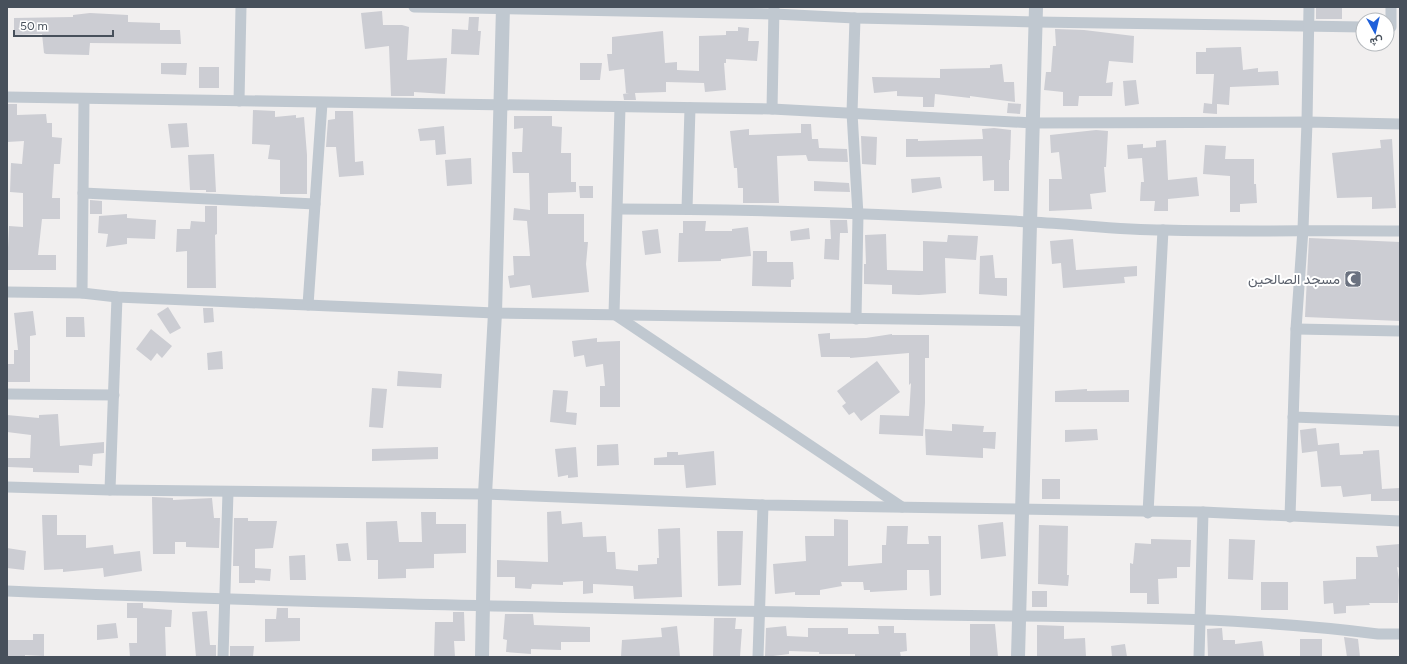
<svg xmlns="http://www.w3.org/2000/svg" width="1407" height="664" viewBox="0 0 1407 664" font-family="Figtree,Vazirmatn,sans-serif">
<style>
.building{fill:#cccdd3}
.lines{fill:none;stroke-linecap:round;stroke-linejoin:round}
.minor{stroke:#c0c8d0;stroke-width:11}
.tertiary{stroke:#c0c8d0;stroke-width:14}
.labels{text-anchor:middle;stroke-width:4;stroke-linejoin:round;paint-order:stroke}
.worship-label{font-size:14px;fill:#5b616d;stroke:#fff;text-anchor:end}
</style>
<rect width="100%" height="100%" fill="#f1efef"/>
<!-- building -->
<g class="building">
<rect x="1316" y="7" width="26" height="12"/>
<path d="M382 11 383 25H402L409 27 407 60 447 58 445 94 414 92V96H391L389 46 365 49 361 13Z"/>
<path d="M90 13 128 15V22L160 23V30H180L181 44 90 43 89 55 46 54 44 53 42 34 14 35V18L73 17V15Z"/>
<path d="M469 17H479L478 31H481L479 55 451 54 452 29 468 30Z"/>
<path d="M738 27 749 28 748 41H759L757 61 726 59V63H724L726 90 705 92 704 83 666 82V92L635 93 636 100H624L623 94 629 93H626L624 69 609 71 607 54H612V37L663 31 665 63 677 62V70L699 71V36L726 35V31H738Z"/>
<path d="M1055 29 1084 30 1134 36 1133 63 1109 61 1106 83 1113 82 1112 96H1079L1078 106H1063V92L1044 90 1046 72H1051L1053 46H1056Z"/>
<path d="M1241 47 1243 70 1258 68V72L1278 71 1279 85 1230 87 1229 105 1217 104V114L1203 113 1204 103 1212 104 1214 74H1196V52H1206V48Z"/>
<path d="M161 63H187L186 75 161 74Z"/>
<path d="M580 63H602L600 80H580Z"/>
<path d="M1002 64 1004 82H1014L1015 102 970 96V98L935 94 934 107H923V97L897 96V91L874 93 872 77 940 78V69L990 68V65Z"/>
<rect x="199" y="67" width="20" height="21"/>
<path d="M1136 80 1139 104 1125 106 1123 81Z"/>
<path d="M1008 103 1021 104 1020 114 1007 113Z"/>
<path d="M7 104H17V115L46 114 47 123H52V137L62 138 60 164H54L52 198H60V219H42L38 255H56V270H7L9 226 23 227V193L10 192 11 163 22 164 24 141 7 142Z"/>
<path d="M253 110 275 111V117L296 115V118L304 117 307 155V194H280V160L268 159 270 145 252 144Z"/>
<path d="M335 111H353L355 162 363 161 364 175 339 177 336 147H326L328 120 335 119Z"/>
<path d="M514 116H552V126L562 127 561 153H571V182H576V192L548 193V214H584V242H588L586 264 589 292 532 298 530 285 510 288 508 276 514 275 513 256H530L527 221 513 220 514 208 530 210 529 173H513L512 152H522L523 128 514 129Z"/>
<path d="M187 123 189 147 171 148 168 124Z"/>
<path d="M801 124H811L812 139H818L819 148 847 149 848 162 808 161 806 155 777 156 779 203H743V188H738L737 168H734L730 131 749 129V135L801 133Z"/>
<path d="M444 126 446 154 436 155 435 140 420 141 418 129Z"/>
<path d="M994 128 1011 130 1010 160H1009V191H994V180L983 181 982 156 906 157V139H918V141L983 139 982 129Z"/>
<path d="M1096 130 1108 131 1106 167H1104L1106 192 1090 194 1092 209 1049 211V179H1062L1059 152 1051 153 1050 135Z"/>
<path d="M861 136 877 137 876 165 862 164Z"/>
<path d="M1392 139 1396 208 1372 209V197L1337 198 1332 153 1381 148 1380 140Z"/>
<path d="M1166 140 1168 180 1197 177 1199 196 1168 199V211H1154L1155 201H1140L1141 182H1144L1142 158 1128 159 1127 145 1143 144V148L1156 147V141Z"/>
<path d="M1205 145 1226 146 1225 159H1254V184H1256L1257 203 1240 204V212H1230V176L1203 174Z"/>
<path d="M214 154 216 192H206V190H190L188 155Z"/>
<path d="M471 158 472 184 447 186 445 160Z"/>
<path d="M940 177 942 188 912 193 911 179Z"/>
<path d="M814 181 849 183 850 192 814 191Z"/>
<path d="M579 186H593V198H580Z"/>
<path d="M90 200 102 201V214H90Z"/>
<path d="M205 206H217V234L215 235 216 288H187V251L176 252 177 229H190L191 221 205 222Z"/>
<path d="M127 214V218L156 220 155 239 127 238V244L106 247 108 234 98 233 99 216Z"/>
<path d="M830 220H847L848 233H840L839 260 824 259 825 239H831Z"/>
<path d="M683 221H706L705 231H732V229L748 227 751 256 721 259V261L678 262 679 233H683Z"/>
<path d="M809 228 810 239 791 241 790 231Z"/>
<path d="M658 229 661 253 645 255 642 231Z"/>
<path d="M886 234 887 270 923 271V241L947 242 948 235 978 236 976 260 945 258 946 293 919 295 892 294V285L864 284V264H866L865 235Z"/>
<path d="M1309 238 1400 242V321L1305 317Z"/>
<path d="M1073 239 1076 270 1137 266V276L1124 277 1125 283 1063 288 1061 263 1052 264 1050 241Z"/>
<path d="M753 251H767V262H793L794 279 791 280V287L752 286Z"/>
<path d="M993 255 995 278H1007V296L979 294 980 256Z"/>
<path d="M168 307 181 328 170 334 157 314Z"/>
<path d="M203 308H213L214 322 204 323Z"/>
<path d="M33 311 36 335 30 336V382H7V364H14V350H18L14 313Z"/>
<path d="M66 317H84L85 337H66Z"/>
<path d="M151 329 172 346 162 358 157 353 151 361 136 349Z"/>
<path d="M830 333V339L866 338 892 334V335H929V358H925V403L923 436 879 434 880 415 909 416 911 383 909 385V353L850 358V357H821L818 334Z"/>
<path d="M597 338V342L620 341V407H600V386H605L603 364 586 367 584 355 574 357 572 341Z"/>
<path d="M222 351 223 369 208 370 207 353Z"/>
<path d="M877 361 900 392 861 421 854 412 849 415 842 406 846 403 837 391Z"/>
<path d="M398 371 442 374 441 388 397 386Z"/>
<path d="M372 388 387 389 383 428 369 427Z"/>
<path d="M1087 389V391L1129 390V402H1055V391Z"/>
<path d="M553 390 568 391 566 412 577 413 576 425 550 422Z"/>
<path d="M58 414 60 446 104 442V453L93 454 92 466 79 465V473L33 472V468L8 467V458H30L31 435 7 432V415L39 418V415Z"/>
<path d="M952 424 984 426 983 432H996L995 449 983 448V458L926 455 925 429 952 431Z"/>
<path d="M1316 428 1318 445 1339 443 1340 455 1363 454V451L1379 450 1382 489 1400 488V501H1371V494L1343 497 1341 486 1321 487 1317 451 1302 453 1300 430Z"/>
<path d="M1097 429 1098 440 1065 442V430Z"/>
<path d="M618 444 619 465 597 466V445Z"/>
<path d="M438 447V459L372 461V449Z"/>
<path d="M576 447 578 477 568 478V475L558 477 555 449Z"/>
<path d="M714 451 716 485 686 488 684 465H654V458L667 457V452H678V455Z"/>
<rect x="1042" y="479" width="18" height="20"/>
<path d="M152 497 173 498V500L212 498 214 518H220L219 548 186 547V542H175V554H153Z"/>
<path d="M561 511 562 524 582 522 583 537 606 536 607 552H615L616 569 638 571V565L657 564V558H659L658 529 680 528 682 597 634 599 633 586 593 584V593L583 594V581L563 582V585L532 584 531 589 515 588V577H497V560L548 562 547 512Z"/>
<path d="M421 512H436V524H466V553L434 554V568L406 569V578L378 579V560H367L366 522 397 521 399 542H422Z"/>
<path d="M42 515H57V535H86V548L113 545 114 554 140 551 142 571 104 577 103 568 63 572V569L44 570Z"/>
<path d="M234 518H248V521H277L273 548 255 549V568L271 569 270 581 255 580V583H239V566H233Z"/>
<path d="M834 519 848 520V566L882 563V545H886L887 526H908L907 544H929L928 536H941V595L930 596 929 570H907V590L870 592V590H864L863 582H841L842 586 820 590V595H795V592L775 594 773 564 806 561 805 536H834Z"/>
<path d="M1003 522 1006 556 981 559 978 525Z"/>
<path d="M1039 525 1068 526 1067 575H1069L1068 586 1038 584Z"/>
<path d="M717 531H743L741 585 718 586Z"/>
<path d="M1151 539 1191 540 1190 567H1177V578L1158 579 1159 604H1147V593H1130V563L1133 564 1135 543 1151 544Z"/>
<path d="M1229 539 1255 540 1253 580 1228 579Z"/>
<path d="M348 543 351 561H338L336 544Z"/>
<path d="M1400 544V568L1397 567 1399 580 1398 603H1369L1370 605 1346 606V613L1334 614 1333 603 1324 604 1323 581 1356 579V557H1378L1376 546Z"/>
<path d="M7 548 26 551 24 570 7 568Z"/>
<path d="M305 555 306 580H290L289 556Z"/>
<rect x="1261" y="582" width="27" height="28"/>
<rect x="1032" y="591" width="15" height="16"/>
<path d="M127 603H143V608L172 610 171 627H165L166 657H130L129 643H137V618H127Z"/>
<path d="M277 608H288V618H300V641L265 642V619H276Z"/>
<path d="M207 611 210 645H216V657H196L192 612Z"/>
<path d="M453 612H464L465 641H454L455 657H434L435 622H453Z"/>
<path d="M505 614H533L534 625 590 627V642H561V650L531 649V654L506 652 507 640 503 639Z"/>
<path d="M714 618H736L735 629H742L740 657H713Z"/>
<path d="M116 623 118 638 97 640V625Z"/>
<path d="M970 624H995L998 657H970Z"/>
<path d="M1037 625 1064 626V639L1085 638 1086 657H1037Z"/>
<path d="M677 626 680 657H621L622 640 662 637 661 628Z"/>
<path d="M786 626 787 636 808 637V628H848V634H879L878 626H894V633H906L907 651 900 652 901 657 855 656V654H819V652L789 651V654L765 657 766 628Z"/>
<path d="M1222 628 1223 640H1235V644L1262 641 1264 657H1208L1207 629Z"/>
<path d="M33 634H44V656L25 655V657H7V640H33Z"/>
<path d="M1344 637 1358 639 1360 657H1347Z"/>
<rect x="1300" y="639" width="22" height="18"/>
<path d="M1125 644 1127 657H1112L1111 646Z"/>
<path d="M230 646H254L253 657H230Z"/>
</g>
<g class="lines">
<!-- minor -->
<g class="minor">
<path d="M414 7 774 14 855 18 1036 22 1363 27"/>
<path d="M855 18 852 113 858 215 856 319"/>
<path d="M1391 27V7"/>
<path d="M7 97 772 109 1033 123 1307 122 1400 124"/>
<path d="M239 101 241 7"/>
<path d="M620 107 614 314 902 507"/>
<path d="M772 109 774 8"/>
<path d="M83 193 315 204"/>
<path d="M618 209C755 209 893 214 1031 222 1075 224 1120 230 1164 230 1243 232 1321 230 1400 231"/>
<path d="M687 209 690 108"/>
<path d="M7 292 82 293 117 297 495 313 1028 321"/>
<path d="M82 293 84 100"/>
<path d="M308 305 322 103"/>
<path d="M1296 329 1400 331"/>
<path d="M7 394 114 395"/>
<path d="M1293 417 1400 421"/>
<path d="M7 487 110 490 485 494 763 505 1203 512 1400 521"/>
<path d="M110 490 117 297"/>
<path d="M1148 513 1163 230"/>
<path d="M1290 517 1296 329 1303 229 1307 122 1309 7"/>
<path d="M7 591C299 603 590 608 882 614 1047 618 1214 613 1378 634H1400"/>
<path d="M223 657 228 492"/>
<path d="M758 657 763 505"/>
<path d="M1199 657 1203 512"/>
</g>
<!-- tertiary -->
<g class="tertiary">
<path d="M482 657 485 494 495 313 503 7"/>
<path d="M1018 657 1036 7"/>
</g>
</g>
<!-- icons -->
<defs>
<symbol id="mosque-square" viewBox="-11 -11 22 22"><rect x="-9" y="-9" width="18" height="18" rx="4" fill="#6b7280" stroke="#fff"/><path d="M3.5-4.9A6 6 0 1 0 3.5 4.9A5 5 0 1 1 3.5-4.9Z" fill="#fff"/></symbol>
</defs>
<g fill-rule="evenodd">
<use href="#mosque-square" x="1343" y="269" width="20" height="20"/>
</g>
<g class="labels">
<!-- worship labels -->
<g class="worship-label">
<text x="1340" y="284">مسجد الصالحين</text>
</g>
</g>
<!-- border -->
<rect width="1407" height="664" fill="none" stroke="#47505b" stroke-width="16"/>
<!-- north arrow -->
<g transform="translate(1375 32) rotate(172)"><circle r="19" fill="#ffffff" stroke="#b5b9bd"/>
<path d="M0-3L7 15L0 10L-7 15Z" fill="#1f60da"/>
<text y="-6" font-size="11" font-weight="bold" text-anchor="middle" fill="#47505b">ش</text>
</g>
<!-- scale -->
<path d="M14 30v6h99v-6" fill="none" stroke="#47505b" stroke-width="2"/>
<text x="20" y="30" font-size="12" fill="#47505b" stroke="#ffffff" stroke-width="3" paint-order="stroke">50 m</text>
</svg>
